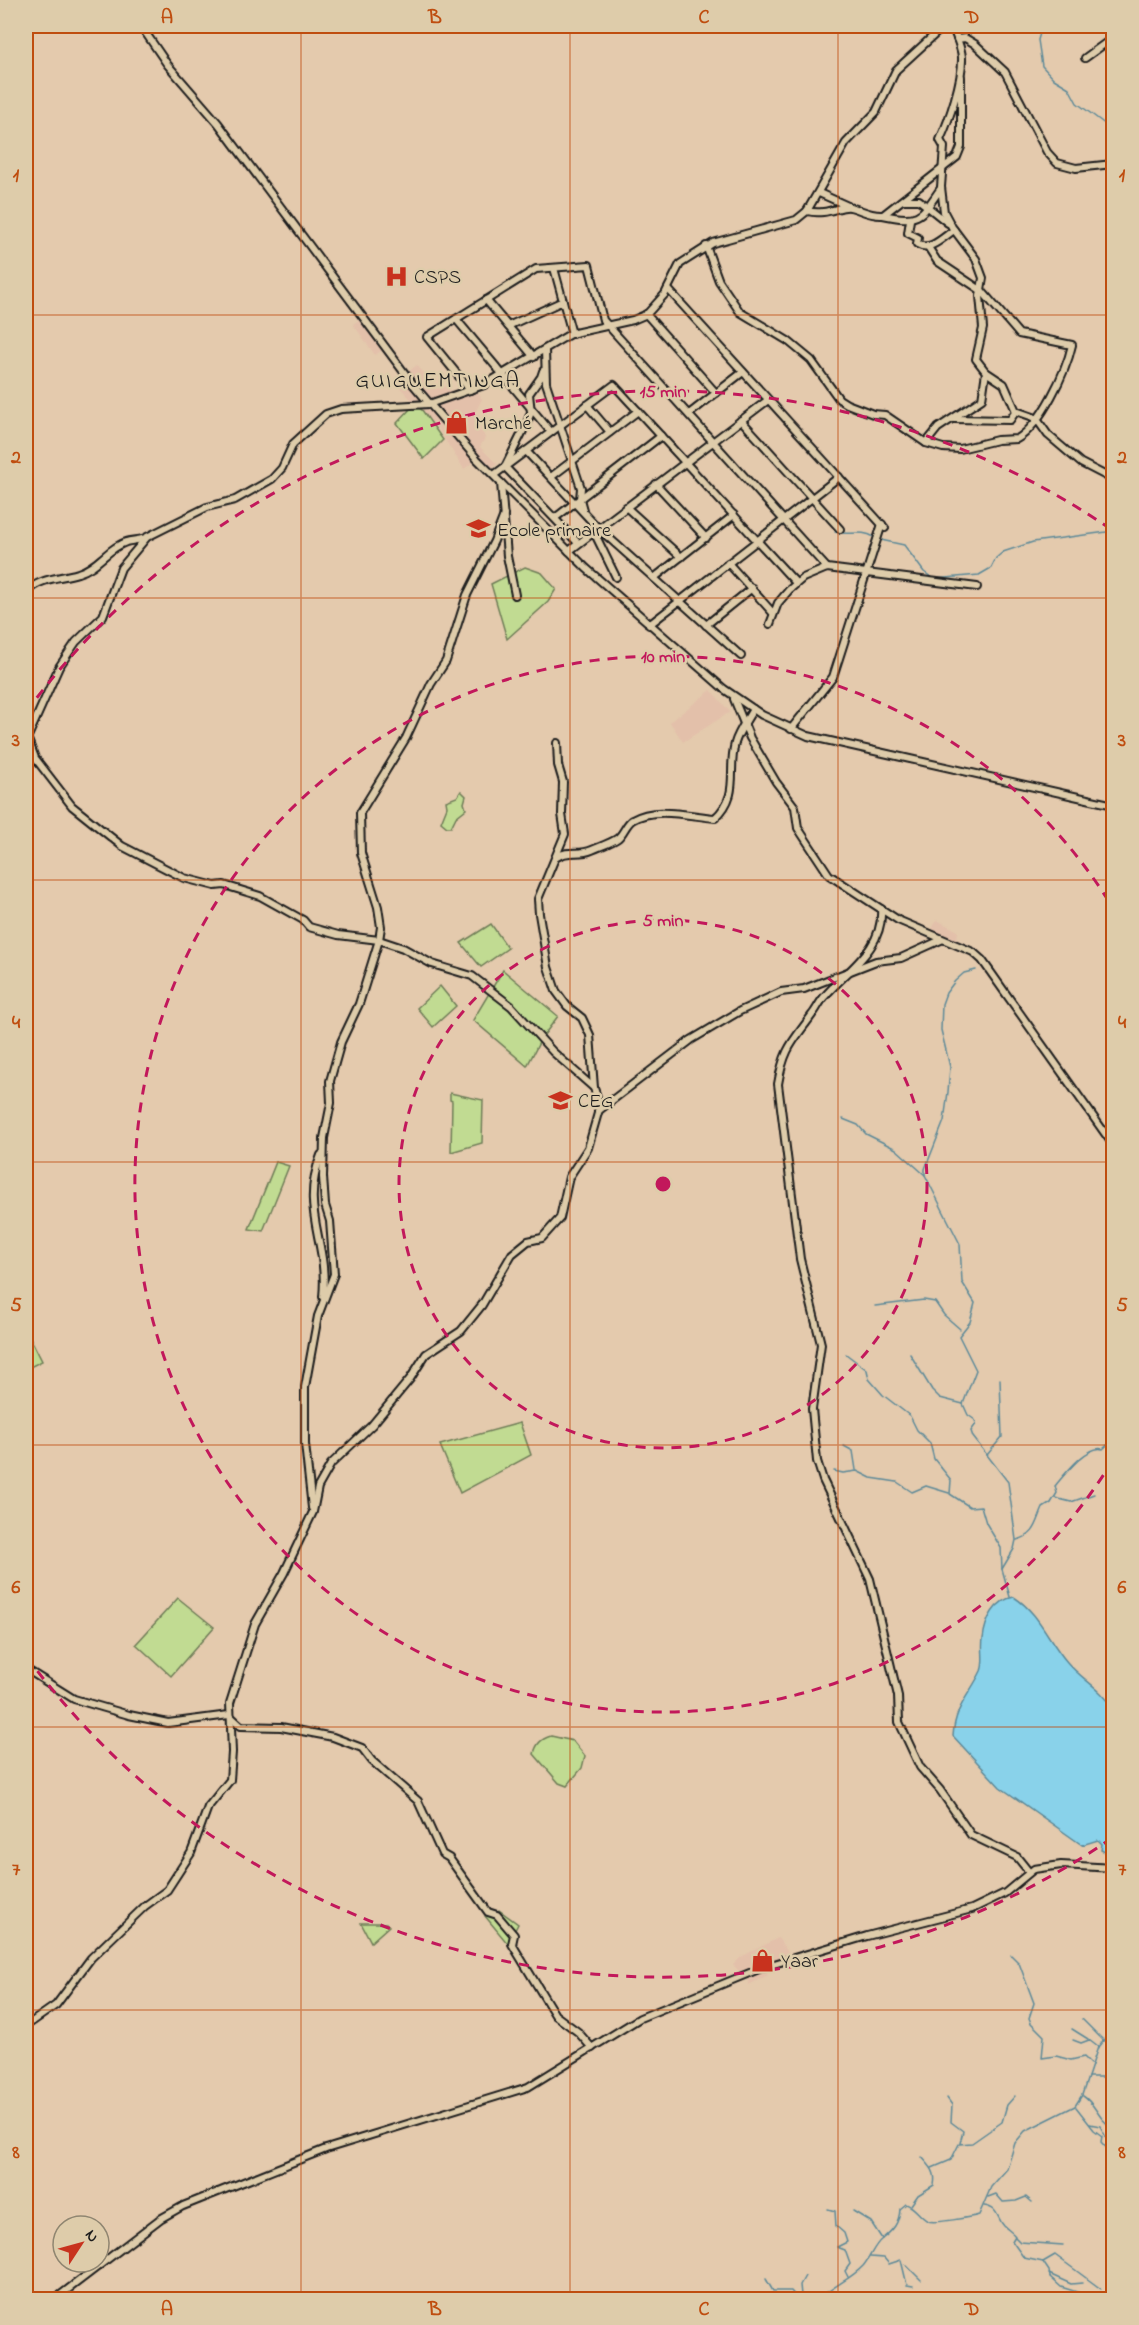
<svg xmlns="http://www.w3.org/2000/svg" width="1139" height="2325" viewBox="0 0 1139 2325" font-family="'Indie Flower',sans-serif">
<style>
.built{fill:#e3c0aa}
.green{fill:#c1db92;stroke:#6e7c57;stroke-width:1.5}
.water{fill:#89d2ea;stroke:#5d8998;stroke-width:1.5}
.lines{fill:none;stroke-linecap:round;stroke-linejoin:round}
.stream{stroke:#5d8998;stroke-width:1.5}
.minor-casing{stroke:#1c1c1c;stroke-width:10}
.minor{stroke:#deccaa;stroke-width:6}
.grid{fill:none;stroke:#bf4d0f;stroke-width:1.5;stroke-opacity:0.55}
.ring{fill:none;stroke:#c2185b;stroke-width:3;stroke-dasharray:10 8}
.labels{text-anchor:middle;stroke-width:5;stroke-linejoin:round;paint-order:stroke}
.poi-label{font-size:20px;fill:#1c1c1c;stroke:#deccaa;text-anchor:start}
.quarter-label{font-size:22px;letter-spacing:1.5px;fill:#1c1c1c;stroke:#deccaa}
.centre{fill:#c2185b;stroke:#deccaa;stroke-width:3}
.ring-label{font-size:18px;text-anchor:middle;font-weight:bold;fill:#c2185b;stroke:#deccaa;stroke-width:5;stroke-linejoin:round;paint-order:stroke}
.neatline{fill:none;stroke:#bf4d0f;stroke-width:2}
.grid-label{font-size:20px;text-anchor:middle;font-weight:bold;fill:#bf4d0f}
</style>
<rect width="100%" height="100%" fill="#e4caad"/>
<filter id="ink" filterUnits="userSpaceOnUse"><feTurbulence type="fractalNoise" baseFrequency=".0167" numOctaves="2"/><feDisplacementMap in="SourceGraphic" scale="12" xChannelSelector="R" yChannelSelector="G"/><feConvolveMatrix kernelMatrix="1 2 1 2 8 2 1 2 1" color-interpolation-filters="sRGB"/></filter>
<g filter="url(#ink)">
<!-- built -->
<g class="built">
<path d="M363 317 385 348 375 355 353 324Z"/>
<path d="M417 365 436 389 447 386 454 395 475 388 482 399 475 413 485 438 480 447 497 464 489 470 477 459 464 469 438 429 395 382Z"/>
<path d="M711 690 730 712 683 742 670 722Z"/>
<path d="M937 920 958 931 956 947 929 934Z"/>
<path d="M778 1938 793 1959 764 1967 768 1975 749 1985V1981L733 1965 741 1957Z"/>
</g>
<!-- green -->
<g class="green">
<path d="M414 405 422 410 443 440 424 459 397 423Z"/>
<path d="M525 567 542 573 556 589 548 602 507 639 491 584Z"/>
<path d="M461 791 466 796 464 803 466 809 456 817 451 827H447L441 822 447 807 446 801 457 797Z"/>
<path d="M491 924 508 948 481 967 461 943Z"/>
<path d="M503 970 558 1016 541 1039 527 1066 473 1020Z"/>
<path d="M440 986 456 1006 433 1027 417 1008Z"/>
<path d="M450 1093 483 1100 482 1143 451 1152 452 1101 450 1100Z"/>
<path d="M276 1162 289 1166 263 1231 249 1229Z"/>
<path d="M26 1329 42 1361 26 1369V1328Z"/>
<path d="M520 1423 531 1455 460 1493 440 1445Z"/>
<path d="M178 1598 214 1627 171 1676 136 1644Z"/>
<path d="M551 1736 573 1741 585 1756 582 1768 567 1786 559 1783 534 1754C536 1744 541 1739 551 1736Z"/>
<path d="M499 1910 518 1924 508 1944 485 1916Z"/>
<path d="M361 1923H386L389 1926 371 1942Z"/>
</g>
<!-- water -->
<path class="water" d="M1014 1597C1039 1613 1048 1640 1067 1662 1081 1679 1102 1689 1113 1708L1112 1851 1107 1853 1101 1850 1102 1844 1098 1840 1082 1845 1000 1787 953 1736C955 1706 969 1696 981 1671 985 1662 981 1649 983 1639 985 1620 995 1600 1014 1597Z"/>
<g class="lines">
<!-- stream -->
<g class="stream">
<path d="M1042 26 1038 40 1042 66 1054 79 1069 88 1077 103 1114 131"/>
<path d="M835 532C849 536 861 529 874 537"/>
<path d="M881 540 904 545 924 572 934 579 979 575 991 568 996 558 1003 552 1033 542 1114 531"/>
<path d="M976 970 964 973 955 981 946 993 942 1004 941 1030 950 1067 948 1092 944 1121 925 1169V1175L960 1244 962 1282 975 1303 970 1322 959 1336 976 1370 963 1404 968 1415 975 1420 976 1424 971 1431 973 1437 1008 1482 1016 1540 1014 1549 1002 1569 1010 1597"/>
<path d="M843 1119 858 1125 866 1134 896 1149 925 1175"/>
<path d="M875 1306 924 1300 935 1302 944 1315 960 1329"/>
<path d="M846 1354 867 1370 869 1379 883 1395 910 1416 917 1430 930 1443 934 1459 951 1480 950 1494 970 1507 981 1506 986 1523 1001 1548 1002 1569"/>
<path d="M910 1354 932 1390 940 1398 963 1404"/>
<path d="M844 1446 853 1451 856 1470"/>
<path d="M987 1455 1002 1437 1000 1379"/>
<path d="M834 1471 843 1473 857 1471 871 1478 897 1482 912 1492 926 1486 949 1493"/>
<path d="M1055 1498 1071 1502 1094 1494"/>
<path d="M1017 1540C1036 1535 1036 1524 1043 1508L1051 1503 1057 1493 1055 1486C1065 1474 1088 1444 1103 1449L1114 1439"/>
<path d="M1011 1955 1019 1963 1034 2003 1029 2018 1031 2023 1044 2036 1042 2058 1056 2056 1071 2060 1084 2057 1091 2064"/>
<path d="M1082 2019 1104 2041"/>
<path d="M1072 2029 1088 2039"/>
<path d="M1073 2040 1081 2043 1089 2040 1098 2047"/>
<path d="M1088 2077H1106L1114 2083"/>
<path d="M1083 2096C1097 2105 1097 2119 1114 2129"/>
<path d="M947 2098 952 2105 951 2122 963 2131 960 2143"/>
<path d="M1076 2107 1094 2130 1102 2136 1101 2142 1114 2156"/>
<path d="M1090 2124 1100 2126 1106 2137 1114 2142"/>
<path d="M932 2168 951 2160 959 2144 972 2143 1002 2122 1007 2105 1015 2096"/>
<path d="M988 2197 996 2194 1003 2202 1016 2201 1026 2197 1032 2202"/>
<path d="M911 2205 918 2195 934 2185C937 2171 929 2166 922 2157"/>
<path d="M984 2206C999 2208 996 2217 1004 2226 1008 2230 1012 2232 1015 2236L1012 2241 1024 2258 1043 2262 1055 2255 1101 2289"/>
<path d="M828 2209 835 2211 836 2226 844 2233 847 2242 837 2247 845 2250 850 2264 845 2271 848 2277"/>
<path d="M853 2211 871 2222 882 2239"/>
<path d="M1015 2237 1020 2242 1063 2245"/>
<path d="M870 2257 884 2258 889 2264 901 2260 907 2285 913 2286"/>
<path d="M1043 2262 1049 2271 1050 2277 1061 2287 1099 2299"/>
<path d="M905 2264 921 2280"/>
<path d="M1049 2274 1071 2284 1082 2283"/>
<path d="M766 2279 773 2291H791L797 2298 803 2296 810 2300"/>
<path d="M801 2295 800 2285 805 2276"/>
<path d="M818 2300C832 2286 850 2280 863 2266 870 2258 874 2245 882 2239 893 2230 899 2224 900 2209L906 2204C917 2208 918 2216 928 2221 934 2224 972 2217 979 2215L991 2187 1007 2169 1015 2143 1025 2131 1075 2106 1082 2095 1098 2047 1114 2027"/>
</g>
<defs>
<g id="minor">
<path d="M141 26 167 64 218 123 412 383 477 459 586 568 724 689 762 715 808 736 1114 805"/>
<path d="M952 26C956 36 961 46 962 57 963 80 949 120 940 140L944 147 941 187 944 212 952 227 976 259 983 278 980 296 983 328 976 359 986 372 1004 384 1016 411 1036 418 1048 435 1081 463 1114 480"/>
<path d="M957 39 965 38 975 44 1005 72 1047 152 1057 163 1076 168 1113 164"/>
<path d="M1085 58 1114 37"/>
<path d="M819 193 848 206"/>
<path d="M903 200H919L948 223"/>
<path d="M807 211C827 216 840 205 850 207 862 210 870 216 883 215L957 157 961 147V77"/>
<path d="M883 215C919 223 921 217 941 188"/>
<path d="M910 220 908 233 918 238 917 244C930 252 942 238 954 230"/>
<path d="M706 246 719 281 740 312 788 341 811 360 839 399 847 404 873 414 885 415 926 443 943 448 960 449 997 440 1017 439C1041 425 1066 372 1072 345L1019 334 982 291 937 261 928 247"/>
<path d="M554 268 572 334"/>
<path d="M668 289 885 528"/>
<path d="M486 300 534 357"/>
<path d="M646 314 716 393"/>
<path d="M456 319 551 432"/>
<path d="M508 326 563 301"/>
<path d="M545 350 546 383 581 488 580 499 583 510"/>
<path d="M470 390 427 337 536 269 589 265 603 320 827 568"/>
<path d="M587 405 610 432"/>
<path d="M689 414 743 372"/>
<path d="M954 419 1010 420 1016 411"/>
<path d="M741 420 840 529"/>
<path d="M926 443 938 428 982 399 986 372"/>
<path d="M526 451 598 528 741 656"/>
<path d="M506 465 527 423 531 412 529 394 541 377 543 371"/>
<path d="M505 467 578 543"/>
<path d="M494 475 614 385 796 583"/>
<path d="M551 477 638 411"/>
<path d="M501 483 507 556 515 595"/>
<path d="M656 484 706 538"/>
<path d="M626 507 681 557"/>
<path d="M555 518 661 436"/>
<path d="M593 530 616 577"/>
<path d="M569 551 768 400"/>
<path d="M728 563 773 613"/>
<path d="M654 578 734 515"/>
<path d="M26 592C42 577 58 579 78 573 97 568 109 547 126 542 132 540 138 541 145 538"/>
<path d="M770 624 778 603 789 590 803 578 827 568 977 587"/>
<path d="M649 625 839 477"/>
<path d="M706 625 752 588"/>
<path d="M734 699 750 738 776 782 795 807 798 828 829 875 898 920 973 952 982 960 1114 1146"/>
<path d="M791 729 833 677 882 524"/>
<path d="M27 737 35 758 72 806 122 846 184 878 215 886 224 885 260 896 303 920 309 927 338 935 379 940 403 948 432 964 472 976 511 1006 553 1052 594 1088"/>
<path d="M26 741 59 667 76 642 103 616 121 568 147 537 207 507 235 500 272 479 282 468 293 444 326 414 341 409 429 404 484 385 570 334 633 320 647 314 665 294 680 264 713 243 796 220 807 211 846 143 876 112 896 70 944 26"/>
<path d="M557 857C569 849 579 856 592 850 601 846 611 843 618 838 624 833 626 824 632 820 656 806 689 816 715 818 741 794 727 772 735 743 738 732 747 720 753 709"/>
<path d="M881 909C884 949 848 969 825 996 820 1001 817 1009 812 1015 792 1043 784 1048 778 1084L800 1259 821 1344 812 1409 817 1461 823 1480 870 1579 898 1696 899 1722 920 1767 940 1790 971 1835 1017 1857 1029 1872"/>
<path d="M598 1111 691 1040 740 1011 781 992 804 989 876 961 901 958 941 940"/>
<path d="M321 1155C299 1211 329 1241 323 1297"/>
<path d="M312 1508 305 1444V1387L318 1316 334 1274 330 1221 325 1205 323 1177 324 1138 331 1103 330 1081 341 1042 359 1004 379 940 381 927 378 907 361 853 360 813 406 738 431 684 446 661 467 595 494 541 504 515"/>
<path d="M26 1669 74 1699 129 1715 168 1723 229 1715 241 1726 281 1727 333 1737 362 1748 372 1761 418 1801 442 1854 449 1858 488 1912 497 1915 514 1935 512 1944 555 2015 578 2032 592 2048"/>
<path d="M26 2026 56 2005 91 1958 145 1906 167 1890 191 1853 208 1807 230 1780 232 1752 230 1703 255 1624 284 1573 313 1512 318 1487 331 1464 372 1425 410 1379 426 1354 461 1331 482 1305 512 1254 528 1241 542 1238 560 1218 569 1177 588 1148 600 1106 594 1088 590 1035 582 1018 567 1006 556 991 548 967 539 914 538 899 565 834 562 814 563 782 558 765 557 743"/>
<path d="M54 2300 160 2219 183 2206 326 2149 528 2087 640 2018 764 1967 867 1936 972 1909 1005 1893 1034 1869 1061 1865 1114 1868"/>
</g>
</defs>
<!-- minor casing -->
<use href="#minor" class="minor-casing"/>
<!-- minor -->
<use href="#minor" class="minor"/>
</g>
</g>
<!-- grid -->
<path class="grid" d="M301 26V2300M570 26V2300M838 26V2300M26 315H1114M26 598H1114M26 880H1114M26 1162H1114M26 1445H1114M26 1727H1114M26 2010H1114"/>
<!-- distance rings -->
<g class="ring">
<circle cx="663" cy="1184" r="264"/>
<path d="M1113 1460A528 528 0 1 1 1113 908"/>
<path d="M1112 1838A793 793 0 0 1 26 1656M26 712A793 793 0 0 1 1112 530"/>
</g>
<!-- icons -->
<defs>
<symbol id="hospital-bare" viewBox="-9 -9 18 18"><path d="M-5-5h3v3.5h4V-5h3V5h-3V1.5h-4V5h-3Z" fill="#c8321e" stroke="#deccaa" stroke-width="2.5" paint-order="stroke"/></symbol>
<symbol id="shop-bare" viewBox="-9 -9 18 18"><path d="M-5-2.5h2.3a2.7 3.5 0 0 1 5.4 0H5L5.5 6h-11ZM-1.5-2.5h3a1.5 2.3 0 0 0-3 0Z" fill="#c8321e" stroke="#deccaa" stroke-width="2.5" paint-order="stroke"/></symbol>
<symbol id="school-bare" viewBox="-9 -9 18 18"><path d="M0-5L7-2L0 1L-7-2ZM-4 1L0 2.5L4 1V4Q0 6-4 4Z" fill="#c8321e" stroke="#deccaa" stroke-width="2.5" paint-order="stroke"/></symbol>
</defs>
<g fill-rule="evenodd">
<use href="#hospital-bare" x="380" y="260" width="33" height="33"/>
<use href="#shop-bare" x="440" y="406" width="33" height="33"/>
<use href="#school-bare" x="462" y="512" width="33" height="33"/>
<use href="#school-bare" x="544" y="1084" width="33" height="33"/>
<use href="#shop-bare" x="746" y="1944" width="33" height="33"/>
</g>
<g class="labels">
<!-- poi labels -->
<g class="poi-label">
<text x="414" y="283">CSPS</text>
<text x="475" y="429">Marché</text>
<text x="497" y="536">Ecole primaire</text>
<text x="578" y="1107">CEG</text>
<text x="781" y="1967">Yaar</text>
</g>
<!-- quarter labels -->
<g class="quarter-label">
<text x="438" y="387">GUIGUEMTINGA</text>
</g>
</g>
<circle cx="663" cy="1184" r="9" class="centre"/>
<g class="ring-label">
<text x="663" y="397">15 min</text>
<text x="663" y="662">10 min</text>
<text x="663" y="926">5 min</text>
</g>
<!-- margin -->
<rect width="1139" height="2325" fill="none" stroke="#deccaa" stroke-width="66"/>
<!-- north arrow -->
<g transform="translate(81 2244) rotate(54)"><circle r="28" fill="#deccaa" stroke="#908671" stroke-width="1.5"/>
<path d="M0-4.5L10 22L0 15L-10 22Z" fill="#c8321e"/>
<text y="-9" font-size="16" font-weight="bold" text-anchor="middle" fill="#1c1c1c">N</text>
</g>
<rect x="33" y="33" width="1073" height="2259" class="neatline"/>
<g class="grid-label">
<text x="167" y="23">A</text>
<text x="435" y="23">B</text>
<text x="704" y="23">C</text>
<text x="972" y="23">D</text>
<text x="16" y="181">1</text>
<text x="1122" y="181">1</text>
<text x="16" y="463">2</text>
<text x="1122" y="463">2</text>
<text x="16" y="746">3</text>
<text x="1122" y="746">3</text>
<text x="16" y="1028">4</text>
<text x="1122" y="1028">4</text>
<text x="16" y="1311">5</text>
<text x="1122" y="1311">5</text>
<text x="16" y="1593">6</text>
<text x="1122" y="1593">6</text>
<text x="16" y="1875">7</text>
<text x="1122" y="1875">7</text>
<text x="16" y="2158">8</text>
<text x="1122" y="2158">8</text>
<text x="167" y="2315">A</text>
<text x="435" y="2315">B</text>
<text x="704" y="2315">C</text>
<text x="972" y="2315">D</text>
</g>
</svg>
